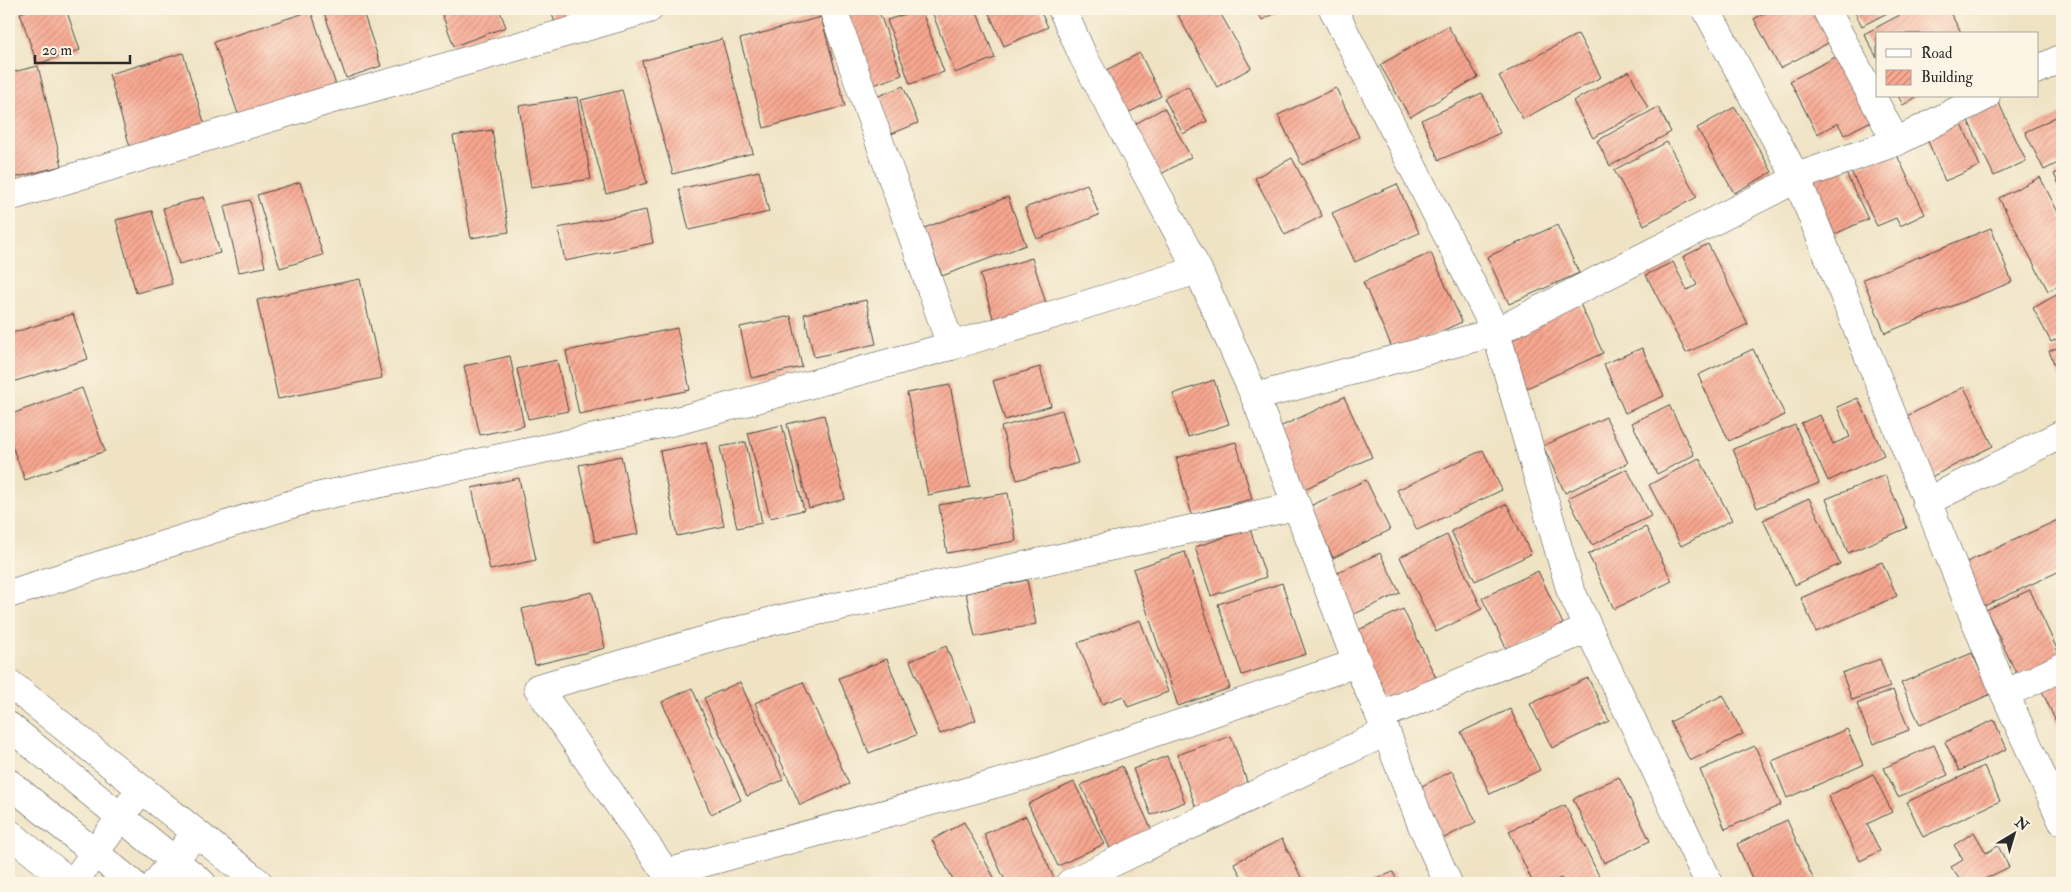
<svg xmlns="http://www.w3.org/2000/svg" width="2071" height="892" viewBox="0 0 2071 892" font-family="'IM FELL Double Pica',serif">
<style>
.building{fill:url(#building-hatch)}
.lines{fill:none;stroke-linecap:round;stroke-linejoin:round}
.street-casing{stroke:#484742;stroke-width:29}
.secondary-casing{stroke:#484742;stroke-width:29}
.highway-casing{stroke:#484742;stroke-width:29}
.street{stroke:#fff;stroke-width:28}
.secondary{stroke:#fff;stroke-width:28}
.highway{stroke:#fff;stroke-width:28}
</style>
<defs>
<pattern id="building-hatch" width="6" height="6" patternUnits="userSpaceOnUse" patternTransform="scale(1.25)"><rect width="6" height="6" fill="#f8a790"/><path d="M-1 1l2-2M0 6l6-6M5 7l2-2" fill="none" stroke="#c98876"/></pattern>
</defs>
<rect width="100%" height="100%" fill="#fcf5e5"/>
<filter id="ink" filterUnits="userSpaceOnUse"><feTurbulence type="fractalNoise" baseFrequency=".02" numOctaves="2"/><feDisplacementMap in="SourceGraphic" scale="10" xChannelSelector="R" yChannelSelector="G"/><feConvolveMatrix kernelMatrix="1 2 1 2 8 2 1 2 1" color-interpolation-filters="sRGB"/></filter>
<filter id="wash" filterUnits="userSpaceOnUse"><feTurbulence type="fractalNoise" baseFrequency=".0096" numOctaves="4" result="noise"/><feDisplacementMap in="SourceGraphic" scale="20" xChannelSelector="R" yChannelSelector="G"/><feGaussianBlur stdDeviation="1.12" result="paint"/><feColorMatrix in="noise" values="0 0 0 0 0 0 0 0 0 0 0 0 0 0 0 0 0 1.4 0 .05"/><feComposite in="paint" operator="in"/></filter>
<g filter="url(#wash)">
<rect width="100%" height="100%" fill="#efe3c4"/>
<g id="blocks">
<!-- building -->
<g class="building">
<path d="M33 9H66L80 50 37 64 20 13Z"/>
<path d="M323 9H362L381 66 346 78Z"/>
<path d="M440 9H499L506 27 454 46Z"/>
<path d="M550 9H618L559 33Z"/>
<path d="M864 9H878L902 75 868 87 843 16Z"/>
<path d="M921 9 944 72 910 84 887 20Z"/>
<path d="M931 9H976L995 58 955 73Z"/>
<path d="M987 9H1039L1048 27 1004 46Z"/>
<path d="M1191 9H1218L1251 68 1217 87 1178 15Z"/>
<path d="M1256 9H1284L1262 20Z"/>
<path d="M1773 9H1817L1834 40 1780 68 1754 19Z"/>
<path d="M1853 9H1895L1862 26Z"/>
<path d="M1911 9H1948L1962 34H1877V58L1864 34Z"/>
<path d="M311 11 338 91 241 123 214 42Z"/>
<path d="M821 17 845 106 764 128 740 39Z"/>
<path d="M1448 26 1478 77 1410 117 1380 65Z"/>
<path d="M1578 34 1601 77 1523 119 1499 76Z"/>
<path d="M722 39 753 153 673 174 642 61Z"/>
<path d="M183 53 207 132 132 154 109 74Z"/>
<path d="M1140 53 1161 96 1120 117 1098 74Z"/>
<path d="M1843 53 1877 118 1844 135 1838 123 1817 134 1790 81Z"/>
<path d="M38 66 62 166 9 179V73Z"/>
<path d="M1629 71 1648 108 1593 138 1573 101Z"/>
<path d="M903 86 918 123 884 137 869 100Z"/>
<path d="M1188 86 1207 121 1183 134 1164 98Z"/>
<path d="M1336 88 1359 137 1302 165 1278 115Z"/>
<path d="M622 90 647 183 606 194 581 100Z"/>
<path d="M1482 93 1500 133 1439 160 1421 120Z"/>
<path d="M1898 96H1918L1903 105Z"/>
<path d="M577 97 591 179 531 188 519 106Z"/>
<path d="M1996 97 2026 161 1994 176 1964 112Z"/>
<path d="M1658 107 1671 132 1610 166 1597 141Z"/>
<path d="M1735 107 1772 172 1734 193 1697 128Z"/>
<path d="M1164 108 1191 157 1154 178 1126 129Z"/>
<path d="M2062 114V161L2044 170 2025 132Z"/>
<path d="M1959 117 1980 166 1945 181 1924 132Z"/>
<path d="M492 130 509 232 471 238 453 136Z"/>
<path d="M1667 142 1697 197 1644 225 1614 170Z"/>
<path d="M1895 151 1925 214 1900 226 1896 218 1877 226 1851 171Z"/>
<path d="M1292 158 1322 216 1285 235 1255 178Z"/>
<path d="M1842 165 1868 219 1833 235 1807 183Z"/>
<path d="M2062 170V191L2054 174Z"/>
<path d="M759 171 769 212 689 230 679 189Z"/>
<path d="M2040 177 2062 220V284L2048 291 1999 198Z"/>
<path d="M300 182 323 255 280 268 257 195Z"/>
<path d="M1087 184 1099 215 1037 239 1025 208Z"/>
<path d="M1397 184 1419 233 1355 262 1332 213Z"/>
<path d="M204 197 220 253 179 264 163 208Z"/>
<path d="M1008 197 1026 245 942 276 924 228Z"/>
<path d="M250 200 265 267 239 272 224 206Z"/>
<path d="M646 210 653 243 565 261 558 228Z"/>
<path d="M152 211 172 284 136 293 116 220Z"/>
<path d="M1557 225 1579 273 1509 304 1487 257Z"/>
<path d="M1991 228 2012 282 1885 333 1863 279Z"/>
<path d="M1708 244 1748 324 1686 353 1646 275 1673 262 1687 290 1697 285 1683 257Z"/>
<path d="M1431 253 1462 322 1394 352 1363 282Z"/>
<path d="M1032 258 1049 313 996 328 980 274Z"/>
<path d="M360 279 382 378 278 399 257 300Z"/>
<path d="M2062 292V336L2051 342 2033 308Z"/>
<path d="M866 300 876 344 814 357 804 314Z"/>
<path d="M1580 304 1603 353 1527 388 1504 339Z"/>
<path d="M73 314 88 359 9 383V334Z"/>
<path d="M791 316 802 367 751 378 740 327Z"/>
<path d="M677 328 690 390 579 414 566 351Z"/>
<path d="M2062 346V383L2049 351Z"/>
<path d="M1642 348 1664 396 1625 413 1604 364Z"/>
<path d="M1753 349 1785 415 1729 441 1698 375Z"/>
<path d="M510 356 524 426 480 435 464 366Z"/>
<path d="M557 360 568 411 528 419 517 369Z"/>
<path d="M1040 367 1051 406 1005 420 993 381Z"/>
<path d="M1214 380 1229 424 1188 437 1173 394Z"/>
<path d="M950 385 970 487 928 495 907 393Z"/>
<path d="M1964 387 1993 446 1931 477 1901 419Z"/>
<path d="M82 388 105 451 25 480 9 438V415Z"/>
<path d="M1344 397 1372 457 1298 492 1269 432Z"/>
<path d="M1858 398 1884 455 1828 481 1801 423 1820 415 1833 444 1850 437 1837 407Z"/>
<path d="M1669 405 1694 455 1657 474 1632 423Z"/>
<path d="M1062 410 1078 463 1017 480 1001 427Z"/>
<path d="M824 415 845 499 809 508 787 424Z"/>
<path d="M1606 417 1628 463 1565 493 1543 446Z"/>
<path d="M782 425 804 510 770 518 748 433Z"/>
<path d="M1795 425 1819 483 1757 508 1733 449Z"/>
<path d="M706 442 724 526 677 536 660 451Z"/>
<path d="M746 442 762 523 737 528 720 447Z"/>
<path d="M1236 442 1252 499 1192 515 1176 458Z"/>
<path d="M1483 450 1502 490 1417 530 1397 490Z"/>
<path d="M621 456 638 534 595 542 579 465Z"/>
<path d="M1699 458 1732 520 1681 546 1649 485Z"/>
<path d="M1627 469 1651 516 1592 545 1568 498Z"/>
<path d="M1885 475 1907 528 1848 553 1826 499Z"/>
<path d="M519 478 536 560 490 570 472 488Z"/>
<path d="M1366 480 1390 530 1333 558 1308 507Z"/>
<path d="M1008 493 1016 541 947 553 939 505Z"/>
<path d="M1809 498 1840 564 1795 585 1763 520Z"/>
<path d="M1507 504 1531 554 1475 581 1451 531Z"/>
<path d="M2062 518V570L1980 608 1960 565Z"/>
<path d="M1646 527 1672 581 1614 609 1588 554Z"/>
<path d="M1250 529 1266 577 1211 596 1195 547Z"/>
<path d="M1447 535 1482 609 1436 632 1400 557Z"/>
<path d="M1185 552 1230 688 1178 706 1133 569Z"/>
<path d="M1380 553 1400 593 1350 616 1331 576Z"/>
<path d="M1882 562 1897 596 1816 632 1801 598Z"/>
<path d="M1538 571 1563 624 1507 650 1482 598Z"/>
<path d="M1027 580 1036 624 975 637 966 593Z"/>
<path d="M1282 583 1306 654 1242 675 1218 604Z"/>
<path d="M2030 590 2061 658 2018 677 1986 610Z"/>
<path d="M592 592 605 648 535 665 522 609Z"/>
<path d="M1403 609 1437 680 1386 705 1352 633Z"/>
<path d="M1140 620 1168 692 1128 707 1123 696 1102 704 1078 643Z"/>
<path d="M946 646 976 720 940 734 910 661Z"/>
<path d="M1972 653 1991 694 1920 725 1901 683Z"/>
<path d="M887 659 916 735 869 753 839 678Z"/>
<path d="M1880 659 1890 687 1852 700 1842 673Z"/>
<path d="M1588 678 1609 721 1552 748 1530 704Z"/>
<path d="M740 682 783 780 747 796 704 698Z"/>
<path d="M803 682 849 784 800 805 755 703Z"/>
<path d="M2062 682V735L2042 691Z"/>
<path d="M692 688 741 800 711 814 662 702Z"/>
<path d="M1893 690 1909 730 1873 744 1857 704Z"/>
<path d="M1723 695 1743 734 1690 761 1670 722Z"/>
<path d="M1510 709 1540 770 1490 794 1461 732Z"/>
<path d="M1994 720 2007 749 1959 771 1945 742Z"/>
<path d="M1847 729 1863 765 1787 798 1772 761Z"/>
<path d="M1231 736 1250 790 1196 808 1177 755Z"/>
<path d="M1934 745 1948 775 1898 797 1884 768Z"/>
<path d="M1755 746 1781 805 1725 829 1700 770Z"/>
<path d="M1167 756 1185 802 1151 815 1133 769Z"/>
<path d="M1122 766 1156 839 1114 857 1081 785Z"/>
<path d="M1984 766 2000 801 1923 837 1907 802Z"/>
<path d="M1452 771 1476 822 1442 839 1418 788Z"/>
<path d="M1873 774 1892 812 1867 824 1880 851 1860 861 1828 796Z"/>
<path d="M1619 777 1650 841 1604 863 1573 799Z"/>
<path d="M1074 782 1104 844 1058 866 1028 804Z"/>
<path d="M1565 805 1600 878 1590 883H1563L1561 878 1549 883H1533L1509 831Z"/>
<path d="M1026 816 1056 883H1006L984 834Z"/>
<path d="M1787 820 1815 883H1754L1737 844Z"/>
<path d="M964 822 997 883H955L932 840Z"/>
<path d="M1974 832 1986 853 1998 846 2009 867 1977 883H1962L1951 867 1963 860 1954 845Z"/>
<path d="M1282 839 1304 883H1245L1234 863Z"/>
<path d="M1393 872 1398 883H1367Z"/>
</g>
</g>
</g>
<g filter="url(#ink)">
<use href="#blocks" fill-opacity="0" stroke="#484742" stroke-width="1"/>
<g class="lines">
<defs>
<g id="street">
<path d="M833 9 951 346"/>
<path d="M1062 9 1083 56 1198 270 1255 397 1357 663 1380 716 1421 823 1448 883"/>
<path d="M1333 9 1496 332 1808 173 1896 142 1986 96"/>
<path d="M1706 9 1797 179 2005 694 2062 821"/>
<path d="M1826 9 1896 142"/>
<path d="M2037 70 2062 58"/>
<path d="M9 197 326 101 649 9"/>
<path d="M1255 397 1496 332 1570 589 1709 883"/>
<path d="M1926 502 2062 434"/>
<path d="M1296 506 772 621 538 688 666 873 1039 772 1357 663"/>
<path d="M9 594 311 498 680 420 951 346 1198 270"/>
<path d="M2005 694 2062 667"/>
<path d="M1380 716 1588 629"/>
<path d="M73 883 141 789"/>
<path d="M156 883 196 833"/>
<path d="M1070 883 1386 732"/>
</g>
<g id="secondary">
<path d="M9 683 259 883"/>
<path d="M9 833 71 883"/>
</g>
<g id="highway">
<path d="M9 726 202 883"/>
<path d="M9 783 132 883"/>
</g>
</defs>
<!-- street casing -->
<use href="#street" class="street-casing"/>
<!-- secondary casing -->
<use href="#secondary" class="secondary-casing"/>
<!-- highway casing -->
<use href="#highway" class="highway-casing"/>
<!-- street -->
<use href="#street" class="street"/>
<!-- secondary -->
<use href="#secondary" class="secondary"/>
<!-- highway -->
<use href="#highway" class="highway"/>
</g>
</g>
<!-- margin -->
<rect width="2071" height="892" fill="none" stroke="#fcf5e5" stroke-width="30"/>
<!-- legend -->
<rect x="1876" y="32" width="162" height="65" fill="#fcf5e5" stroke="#a8a49b"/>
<rect x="1886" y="49" width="25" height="8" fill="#ffffff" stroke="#a8a49b"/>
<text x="1921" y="58" font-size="15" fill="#2b2b2b">Road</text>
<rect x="1886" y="70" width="25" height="15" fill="url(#building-hatch)" stroke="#a8a49b"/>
<text x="1921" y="82" font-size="15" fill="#2b2b2b">Building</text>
<!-- north arrow -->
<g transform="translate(2014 834) rotate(38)" stroke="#fcf5e5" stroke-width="4" paint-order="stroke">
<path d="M0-4L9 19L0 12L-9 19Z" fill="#2b2b2b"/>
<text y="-8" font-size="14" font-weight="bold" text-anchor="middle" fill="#2b2b2b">N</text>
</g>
<!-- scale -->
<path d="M35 55v8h95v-8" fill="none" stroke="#2b2b2b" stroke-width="2.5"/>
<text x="42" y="55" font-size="15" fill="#2b2b2b" stroke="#fcf5e5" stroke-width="4" paint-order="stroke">20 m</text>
</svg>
